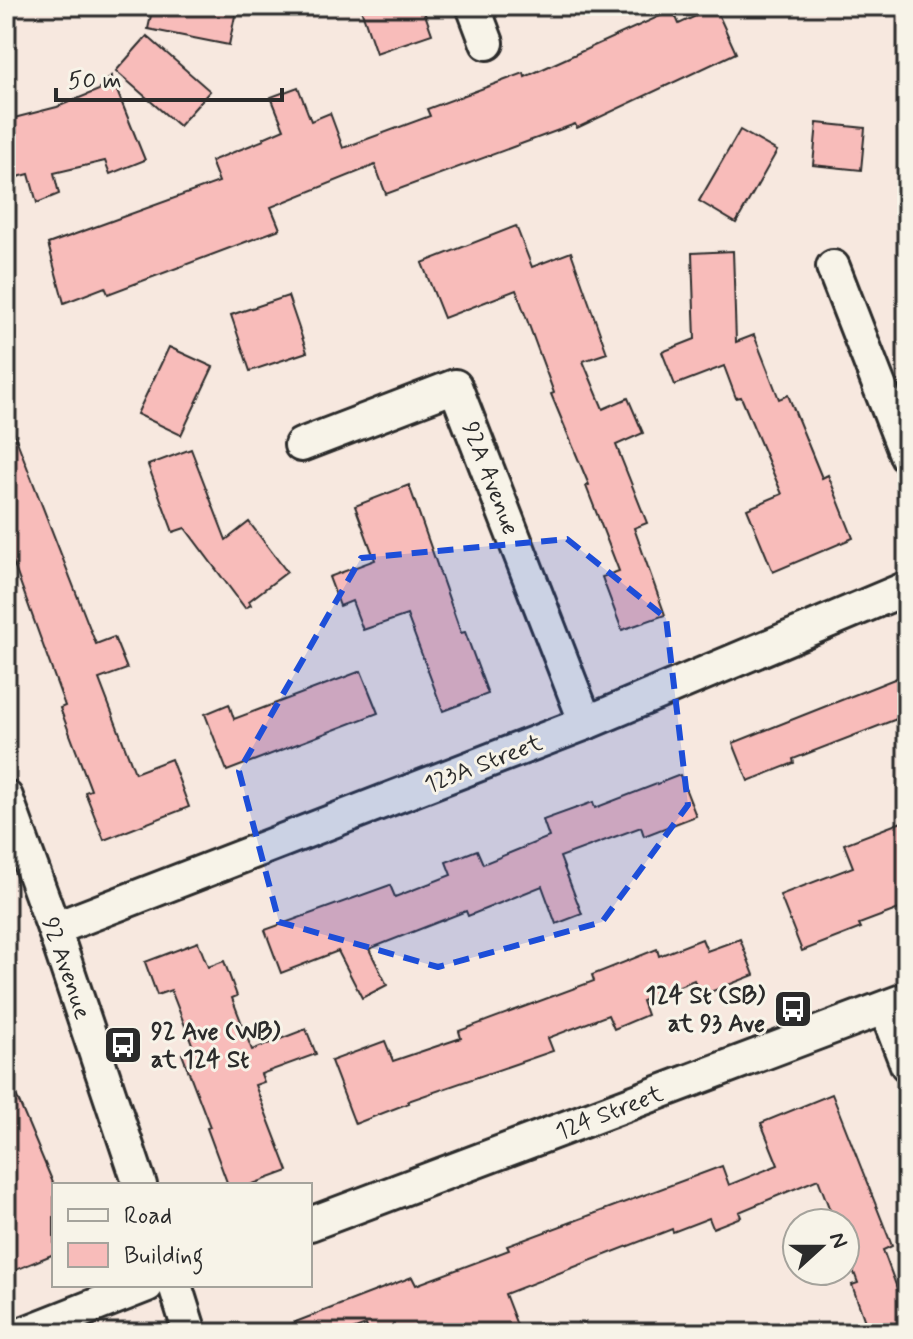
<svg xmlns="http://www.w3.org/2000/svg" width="913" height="1339" viewBox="0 0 913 1339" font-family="Mynerve,sans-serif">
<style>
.building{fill:#f8bcba;stroke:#2b2b2b;stroke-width:2}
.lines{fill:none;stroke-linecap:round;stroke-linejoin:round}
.minor-casing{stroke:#2b2b2b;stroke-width:38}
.minor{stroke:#f7f3e8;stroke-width:32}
.marked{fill:#1d4ed8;fill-opacity:0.2;stroke:#1d4ed8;stroke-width:6;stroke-dasharray:16 10;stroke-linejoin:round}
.labels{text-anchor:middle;stroke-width:6;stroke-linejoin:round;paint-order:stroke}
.street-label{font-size:24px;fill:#2b2b2b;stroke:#f7f3e8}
.poi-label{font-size:24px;font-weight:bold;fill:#2b2b2b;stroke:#f7f3e8;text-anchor:end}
</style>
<rect width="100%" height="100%" fill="#f7e8df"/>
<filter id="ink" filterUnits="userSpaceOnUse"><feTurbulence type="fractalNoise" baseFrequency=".0125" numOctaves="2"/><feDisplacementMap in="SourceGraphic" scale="16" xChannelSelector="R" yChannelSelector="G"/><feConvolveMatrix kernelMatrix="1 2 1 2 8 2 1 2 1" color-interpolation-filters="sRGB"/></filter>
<g filter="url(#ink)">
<!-- building -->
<g class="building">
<path d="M153 6H237L229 45 148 29Z"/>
<path d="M360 6H422L432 34 376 53Z"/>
<path d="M715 7 736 53 577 128 575 124 386 194 375 165 271 207 280 229 108 294 105 287 64 303 48 244 219 182 211 161 264 140 263 138 284 129 271 97 298 87 311 121 330 113 343 148 430 116 427 109 524 73 525 77 673 10 679 24Z"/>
<path d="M147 36 210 91 179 126 116 71Z"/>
<path d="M111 76 145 160 110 174 105 161 54 173 59 194 37 203 29 174 6 180V120L57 107 99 90Z"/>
<path d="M817 123 865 128 861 170 813 165Z"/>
<path d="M740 130 777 151 736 223 699 201Z"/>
<path d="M516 226 532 267 571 252 607 353 583 361 603 409 628 398 643 433 616 445 647 523 634 528 665 615 622 630 602 577 619 571 586 486 589 485 551 394 554 393 516 290 444 318 422 263Z"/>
<path d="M733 251 736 342 754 335 779 399 788 395 822 478 828 475 853 538 773 572 747 509 782 494 741 397 736 398 724 366 675 385 662 352 695 339 692 253Z"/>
<path d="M288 296 307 352 250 371 231 315Z"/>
<path d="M169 347 213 367 181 435 137 414Z"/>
<path d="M8 418 96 644 114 637 127 669 99 679 135 773 171 759 189 807 104 840 85 792 91 790 60 708 65 706 6 543Z"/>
<path d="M191 449 226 540 249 522 287 572 249 601 251 605 245 608 185 528 173 532 148 465Z"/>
<path d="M409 485 461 633 465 632 488 694 443 711 407 615 363 630 352 601 340 606 329 577 375 560 355 506Z"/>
<path d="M361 671 378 713 227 771 205 714 229 704 234 719Z"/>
<path d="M907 674V715L793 759 794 763 748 781 733 743Z"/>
<path d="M680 775 696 816 644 836 641 827 560 857 582 914 556 924 542 886 468 916 466 911 369 949 387 985 362 998 338 951 281 973 265 930 390 885 395 897 451 875 446 862 477 850 483 864 549 837 543 820 593 802 595 808Z"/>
<path d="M907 820V906L859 924 861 928 802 951 780 895 853 867 844 844Z"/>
<path d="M702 939 707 951 740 939 754 975 700 996 694 980 642 1001 647 1015 614 1029 608 1015 548 1038 553 1051 408 1101 409 1103 355 1124 331 1061 385 1041 393 1061 461 1038 459 1031 594 981 592 975 657 949 659 956Z"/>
<path d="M198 942 208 967 224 961 237 996 232 998 252 1050 306 1029 316 1054 261 1074 264 1082 255 1085 288 1171 250 1185H228L207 1128 210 1127 182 1054 194 1049 171 990 157 995 145 962Z"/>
<path d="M6 1071 54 1185V1254L6 1274Z"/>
<path d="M832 1094 892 1246 883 1250 907 1315V1333H869L852 1285 858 1283 845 1249V1223H835L818 1179 739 1212 741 1217 713 1228 709 1218 673 1232 672 1229 505 1294 520 1333H369L366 1325 344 1333H267L412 1277 416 1285 509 1250 507 1246 722 1166 729 1185 778 1165 761 1123Z"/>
</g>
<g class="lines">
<defs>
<g id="minor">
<path d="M473 6 487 43"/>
<path d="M833 267 907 457"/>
<path d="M301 445 455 386 586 723"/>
<path d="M6 797 54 929 140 1185"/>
<path d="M54 929 586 723 907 588"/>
<path d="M885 1008 907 1065"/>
<path d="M310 1224 907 999"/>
<path d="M175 1285 190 1333"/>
<path d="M25 1333 147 1285"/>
</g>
</defs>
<!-- minor casing -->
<use href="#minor" class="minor-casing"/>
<!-- minor -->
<use href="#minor" class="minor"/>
</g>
</g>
<!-- marked area -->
<path class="marked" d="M567 539 666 618 688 805 602 922 438 967 279 922 239 771 361 558Z"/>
<!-- icons -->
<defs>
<symbol id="bus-square" viewBox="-11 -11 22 22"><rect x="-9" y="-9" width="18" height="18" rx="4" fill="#2b2b2b" stroke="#f7f3e8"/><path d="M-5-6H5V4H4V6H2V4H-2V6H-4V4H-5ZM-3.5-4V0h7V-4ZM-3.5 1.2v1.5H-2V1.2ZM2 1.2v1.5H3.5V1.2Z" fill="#fff"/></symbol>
</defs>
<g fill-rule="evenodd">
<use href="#bus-square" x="771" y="987" width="44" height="44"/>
<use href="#bus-square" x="101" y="1023" width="44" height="44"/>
</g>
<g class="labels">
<!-- street labels -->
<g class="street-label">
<text transform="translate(491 478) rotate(69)" y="8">92A Avenue</text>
<text transform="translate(483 763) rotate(-21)" y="8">123A Street</text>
<text transform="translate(67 968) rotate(71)" y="8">92 Avenue</text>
<text transform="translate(609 1112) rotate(-21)" y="8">124 Street</text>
</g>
<!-- poi labels -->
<g class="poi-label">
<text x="765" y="1003">124 St (SB)<tspan x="765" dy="28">at 93 Ave</tspan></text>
<text x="151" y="1039" text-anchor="start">92 Ave (WB)<tspan x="151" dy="28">at 124 St</tspan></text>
</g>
</g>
<!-- margin -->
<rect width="913" height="1339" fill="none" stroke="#f7f3e8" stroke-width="32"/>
<rect x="16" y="16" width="881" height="1307" fill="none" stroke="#2b2b2b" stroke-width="3" filter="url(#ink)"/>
<!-- legend -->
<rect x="52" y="1183" width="260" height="104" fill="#f7f3e8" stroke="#a5a39c" stroke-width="2"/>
<rect x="68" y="1209" width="40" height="12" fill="#f7f3e8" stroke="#a5a39c" stroke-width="2"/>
<text x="124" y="1223" font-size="24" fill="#2b2b2b">Road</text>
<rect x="68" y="1243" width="40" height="24" fill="#f8bcba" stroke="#a5a39c" stroke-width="2"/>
<text x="124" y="1263" font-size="24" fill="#2b2b2b">Building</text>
<!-- north arrow -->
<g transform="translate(821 1247) rotate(69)"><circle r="38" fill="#f7f3e8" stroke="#a5a39c" stroke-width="2"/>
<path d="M0-6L14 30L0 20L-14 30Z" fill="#2b2b2b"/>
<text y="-12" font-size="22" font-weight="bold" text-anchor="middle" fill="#2b2b2b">N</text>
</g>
<!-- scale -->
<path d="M56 88v12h226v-12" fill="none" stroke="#2b2b2b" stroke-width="4"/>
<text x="68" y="88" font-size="24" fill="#2b2b2b" stroke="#f7f3e8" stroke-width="6" paint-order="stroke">50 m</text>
</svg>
